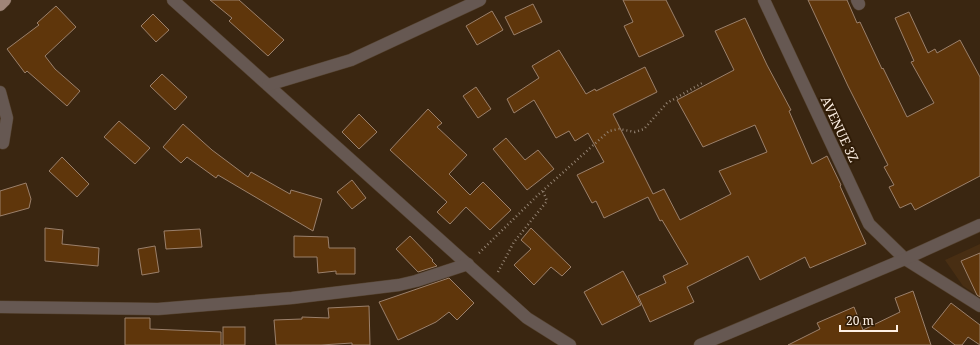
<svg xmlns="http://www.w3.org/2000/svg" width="980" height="345" viewBox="0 0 980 345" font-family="'Noto Serif',serif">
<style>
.built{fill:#482e13}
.building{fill:#5f360b;stroke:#9b806b}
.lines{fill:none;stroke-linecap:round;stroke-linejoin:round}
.minor-casing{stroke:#55422f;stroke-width:13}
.major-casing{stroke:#55422f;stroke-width:13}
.path{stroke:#948372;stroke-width:2.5;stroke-dasharray:1 3;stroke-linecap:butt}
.minor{stroke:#665852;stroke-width:12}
.major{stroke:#a08578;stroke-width:12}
.labels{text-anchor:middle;stroke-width:4;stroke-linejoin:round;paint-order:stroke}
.street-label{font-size:13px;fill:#fef0e4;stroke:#301c07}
</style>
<rect width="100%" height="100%" fill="#3a2611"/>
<!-- built -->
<path class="built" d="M980 244V297L963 286 945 260Z"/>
<!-- building -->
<g class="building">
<path d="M210 0H239L284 40 268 56 229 21 232 18Z"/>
<path d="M623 0H666L684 36 639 57 624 26 633 22Z"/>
<path d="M808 0H847L857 23 860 22 882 69 883 68 907 117 934 103 911 62 914 61 895 18 909 12 928 53 935 49 937 53 960 40 980 77V176L915 210 911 203 900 208 889 187 894 185 884 167 888 165 848 86Z"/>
<path d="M533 4 542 22 514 35 505 17Z"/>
<path d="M56 6 76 27 45 56 55 69 80 91 67 106 27 71 25 73 7 49 39 25 37 23Z"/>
<path d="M492 11 503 30 477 45 466 26Z"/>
<path d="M153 14 169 30 156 42 141 26Z"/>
<path d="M745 18 767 65 791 110 789 111 812 164 827 156 841 185 840 186 866 244 810 268 805 257 760 280 748 256 687 287 694 302 650 322 638 296 666 283 663 276 688 264 662 220 660 221 648 197 604 218 596 201 592 203 577 175 604 162 588 133 575 141 569 131 556 138 534 100 514 113 507 99 539 78 532 66 559 50 586 94 595 89 596 91 645 67 657 92 613 114 653 194 664 189 680 220 731 194 719 171 767 152 755 125 703 147 677 100 734 70 715 31Z"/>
<path d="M162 74 187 97 175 110 150 86Z"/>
<path d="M476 87 491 109 478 118 463 96Z"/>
<path d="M428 109 442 123 437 127 467 155 449 174 470 195 483 182 511 210 490 230 466 207 450 224 437 212 447 202 390 150Z"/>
<path d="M359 114 377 132 359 149 342 132Z"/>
<path d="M119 121 150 148 135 164 104 137Z"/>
<path d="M183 124 212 150 248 177 251 172 290 194 291 190 322 199 313 231 218 175 216 178 187 157 181 163 163 147Z"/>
<path d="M506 138 525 160 538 150 554 169 527 190 493 149Z"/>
<path d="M62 157 89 184 77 197 49 171Z"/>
<path d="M352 180 366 198 352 209 337 192Z"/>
<path d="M26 183 31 199 29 208 0 216V191Z"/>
<path d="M45 228 63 230 62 244 99 248 98 266 45 261Z"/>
<path d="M531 228 571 267 562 276 551 267 534 285 514 265 531 249 521 240Z"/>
<path d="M200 229 202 247 166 249 164 231Z"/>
<path d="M294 236 328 237 329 248H355V274H336V271L318 273 317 257H294Z"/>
<path d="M410 236 433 260 432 261 437 266 418 272 396 249Z"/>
<path d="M155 246 159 272 142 275 138 249Z"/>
<path d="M980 253V297L977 295 961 261Z"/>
<path d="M623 271 641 305 602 325 584 292Z"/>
<path d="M449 278 474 303 457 320 449 312 436 322 398 340 379 302Z"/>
<path d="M913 291 931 345H788L820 329 817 323 854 307 863 330 900 312 895 298Z"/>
<path d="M951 303 980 325V345L968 337 962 345H955L932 327Z"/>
<path d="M369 306 370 345H352V343L321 345H276L274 320 302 319V317L329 318 328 308Z"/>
<path d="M125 318H150V329L221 332V345H125Z"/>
<rect x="223" y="327" width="22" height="18"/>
</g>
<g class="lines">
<defs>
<g id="minor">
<path d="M173 0 527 318 570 345"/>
<path d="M764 0 869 224 905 259 980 306"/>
<path d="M857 0 859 4"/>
<path d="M268 85 351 60 480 0"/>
<path d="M0 92 7 118 3 143"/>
<path d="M0 307 158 309 292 298 399 285 416 281 468 264"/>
<path d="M700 345 905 259 980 225"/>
</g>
<path id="major" d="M0 5 5 0"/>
</defs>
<!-- minor casing -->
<use href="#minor" class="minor-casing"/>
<!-- major casing -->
<use href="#major" class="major-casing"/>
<!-- path -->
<g class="path">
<path d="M479 253 538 195 609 131 619 129 635 132 644 129 667 103 704 82"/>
<path d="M498 272 514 242 547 201 543 191"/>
</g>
<!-- minor -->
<use href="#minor" class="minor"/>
<!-- major -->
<use href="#major" class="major"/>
</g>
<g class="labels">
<!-- street labels -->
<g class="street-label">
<text transform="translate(840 129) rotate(65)" y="5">AVENUE 3Z</text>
</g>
</g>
<!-- scale -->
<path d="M840 325v6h57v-6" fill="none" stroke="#fef0e4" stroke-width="2"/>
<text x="846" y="325" font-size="12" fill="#fef0e4" stroke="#301c07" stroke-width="3" paint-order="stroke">20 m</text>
</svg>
